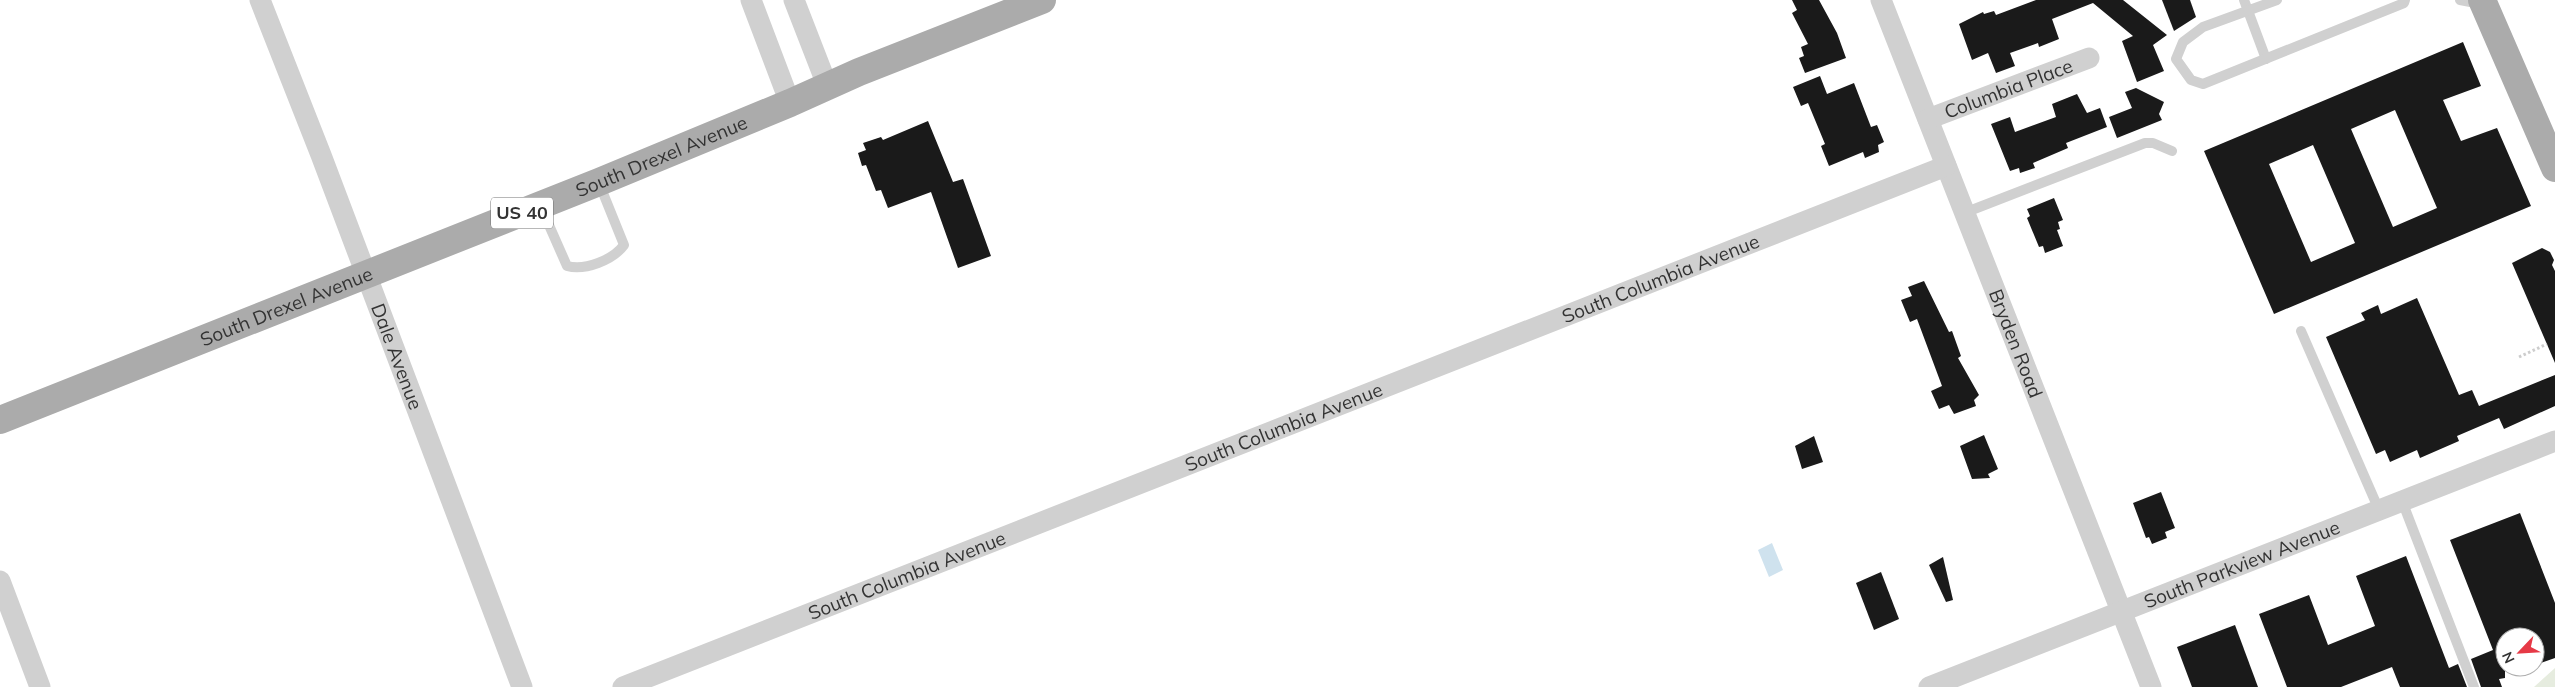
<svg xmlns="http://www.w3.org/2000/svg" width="2555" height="687" viewBox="0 0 2555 687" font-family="Mulish,sans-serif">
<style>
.green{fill:#e6ecdf}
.water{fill:#cfe2ee}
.building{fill:#1a1a1a;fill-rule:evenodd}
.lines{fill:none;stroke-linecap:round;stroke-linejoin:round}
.path{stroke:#cdcdcd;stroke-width:3;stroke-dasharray:2.5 2.5;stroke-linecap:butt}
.lane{stroke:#d0d0d0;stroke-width:10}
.street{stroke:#d0d0d0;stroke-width:21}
.primary{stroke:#ababab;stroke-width:28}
.labels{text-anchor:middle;stroke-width:5;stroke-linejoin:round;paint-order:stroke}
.shield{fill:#fff;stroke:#707070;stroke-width:1}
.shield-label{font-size:18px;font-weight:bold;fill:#333}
.street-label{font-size:19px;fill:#333;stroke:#fff}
</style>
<rect width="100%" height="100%" fill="#fff"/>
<!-- green -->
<path class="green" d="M2555 668V687H2534Z"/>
<!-- water -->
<path class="water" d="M1772 543 1783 570 1769 577 1758 550Z"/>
<!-- building -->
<g class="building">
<path d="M1792 0H1819L1837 33 1846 58 1805 73 1799 58 1804 56 1801 47 1808 44 1792 13 1797 10Z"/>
<path d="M2036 0H2123L2167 35 2153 45 2164 71 2137 82 2122 41 2133 36 2093 3 2052 19 2059 39 2039 47 2038 43 2010 53 2015 66 1996 73 1988 53 1972 60 1959 24 1983 12 1984 14 1994 11 1996 15Z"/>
<path d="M2162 0H2190L2196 17 2174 31Z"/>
<path d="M2463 42 2481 86 2443 100 2461 141 2497 128 2531 206 2274 314 2204 151ZM2395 110 2437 208 2393 227 2351 129ZM2313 145 2355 243 2311 262 2269 164Z"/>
<path d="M1820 76 1827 94 1854 83 1871 127 1877 125 1884 142 1878 145 1879 152 1865 158 1863 152 1829 166 1821 146 1825 144 1808 103 1801 106 1793 87Z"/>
<path d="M2136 88 2164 102 2159 114 2162 120 2117 138 2109 117 2132 108 2125 92Z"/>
<path d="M2077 94 2087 113 2100 108 2107 127 2066 143 2068 148 2033 163 2035 168 2020 173 2019 168 2010 171 1991 124 2010 117 2015 132 2056 117 2052 104Z"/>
<path d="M928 121 953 182 963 179 991 256 958 268 931 192 888 208 881 190 876 191 866 165 862 166 858 153 866 150 863 143 881 137 883 140Z"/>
<path d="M2054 198 2063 220 2058 222 2060 229 2057 230 2063 246 2045 253 2043 246 2039 247 2027 218 2030 216 2027 209Z"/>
<path d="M2542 248 2550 252 2554 260 2552 265 2555 271V363L2512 263Z"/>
<path d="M1924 281 1949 332 1952 331 1961 356 1958 358 1979 395 1974 400 1976 406 1954 414 1949 405 1939 409 1931 391 1942 386 1917 319 1910 322 1901 300 1912 296 1908 287Z"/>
<path d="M2417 298 2459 395 2472 390 2479 406 2555 375V406L2504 429 2499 418 2457 436 2459 441 2420 458 2417 450 2390 462 2385 450 2376 454 2326 337 2365 320 2361 313 2378 305 2381 314Z"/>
<path d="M1984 435 1998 469 1988 474 1990 478 1972 479 1960 446Z"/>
<path d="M1814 436 1823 462 1802 469 1795 446Z"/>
<path d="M2161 492 2175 528 2165 532 2167 538 2152 544 2149 537 2146 538 2133 503Z"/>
<path d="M2520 513 2555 603V658L2535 665V637H2505V678L2499 679 2502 687H2481L2471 659 2493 650 2450 540Z"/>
<path d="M2406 556 2449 668 2458 664 2467 687H2400L2392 667 2341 687H2287L2259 614 2309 595 2328 645 2375 626 2356 576Z"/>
<path d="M1943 557 1953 600 1946 602 1929 565Z"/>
<path d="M1881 572 1899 619 1874 630 1856 583Z"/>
<path d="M2235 625 2258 687H2192L2177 647Z"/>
</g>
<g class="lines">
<!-- path -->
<path class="path" d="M2519 357 2547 344"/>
<!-- lane -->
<g class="lane">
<path d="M2244 0 2266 59"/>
<path d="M2277 0 2203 27 2183 42 2176 59 2191 80 2203 84 2404 3 2405 0"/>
<path d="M2460 0 2481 4"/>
<path d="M541 207 567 266C585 271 613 260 624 245L599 183"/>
<path d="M1964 213 2145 143H2153L2172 151"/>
<path d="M2301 331 2379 510"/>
<path d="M2402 501 2474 687"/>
</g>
<!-- street -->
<g class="street">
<path id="s1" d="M260 0 321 155 522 687"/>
<path d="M751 0 790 103"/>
<path d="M794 0 827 85"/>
<path id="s2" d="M1881 0 2151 687"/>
<path id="s3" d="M1928 119 2089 58"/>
<path d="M0 581 40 687"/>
<path id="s4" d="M623 687 1946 166"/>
<path id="s5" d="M1929 687 2555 441"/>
</g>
<!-- primary -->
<g class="primary">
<path d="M2482 0 2555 168"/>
<path id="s6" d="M0 420 599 182 790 103 859 72 1042 0"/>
</g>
</g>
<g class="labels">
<!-- shield labels -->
<rect class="shield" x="491" y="197.5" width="62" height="31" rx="4"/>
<g class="shield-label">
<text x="522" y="219">US 40</text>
</g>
<!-- street labels -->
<g class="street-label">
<text dy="7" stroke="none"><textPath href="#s3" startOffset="86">Columbia Place</textPath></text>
<text dy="7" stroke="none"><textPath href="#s6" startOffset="712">South Drexel Avenue</textPath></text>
<text dy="7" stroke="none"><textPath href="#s4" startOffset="1115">South Columbia Avenue</textPath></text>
<text dy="7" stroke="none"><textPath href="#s6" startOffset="308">South Drexel Avenue</textPath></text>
<text dy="7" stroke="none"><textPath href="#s2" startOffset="369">Bryden Road</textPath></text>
<text dy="7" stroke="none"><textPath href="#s1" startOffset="382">Dale Avenue</textPath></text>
<text dy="7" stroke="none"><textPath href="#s4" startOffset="710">South Columbia Avenue</textPath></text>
<text dy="7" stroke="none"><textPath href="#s5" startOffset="336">South Parkview Avenue</textPath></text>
<text dy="7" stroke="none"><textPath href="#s4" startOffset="305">South Columbia Avenue</textPath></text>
</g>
</g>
<!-- north arrow -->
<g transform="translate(2520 652) rotate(245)"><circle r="24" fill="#ffffff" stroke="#adadad"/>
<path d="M0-4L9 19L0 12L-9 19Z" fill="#e63946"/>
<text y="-8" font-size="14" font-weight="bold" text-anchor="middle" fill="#333333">N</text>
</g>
</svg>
